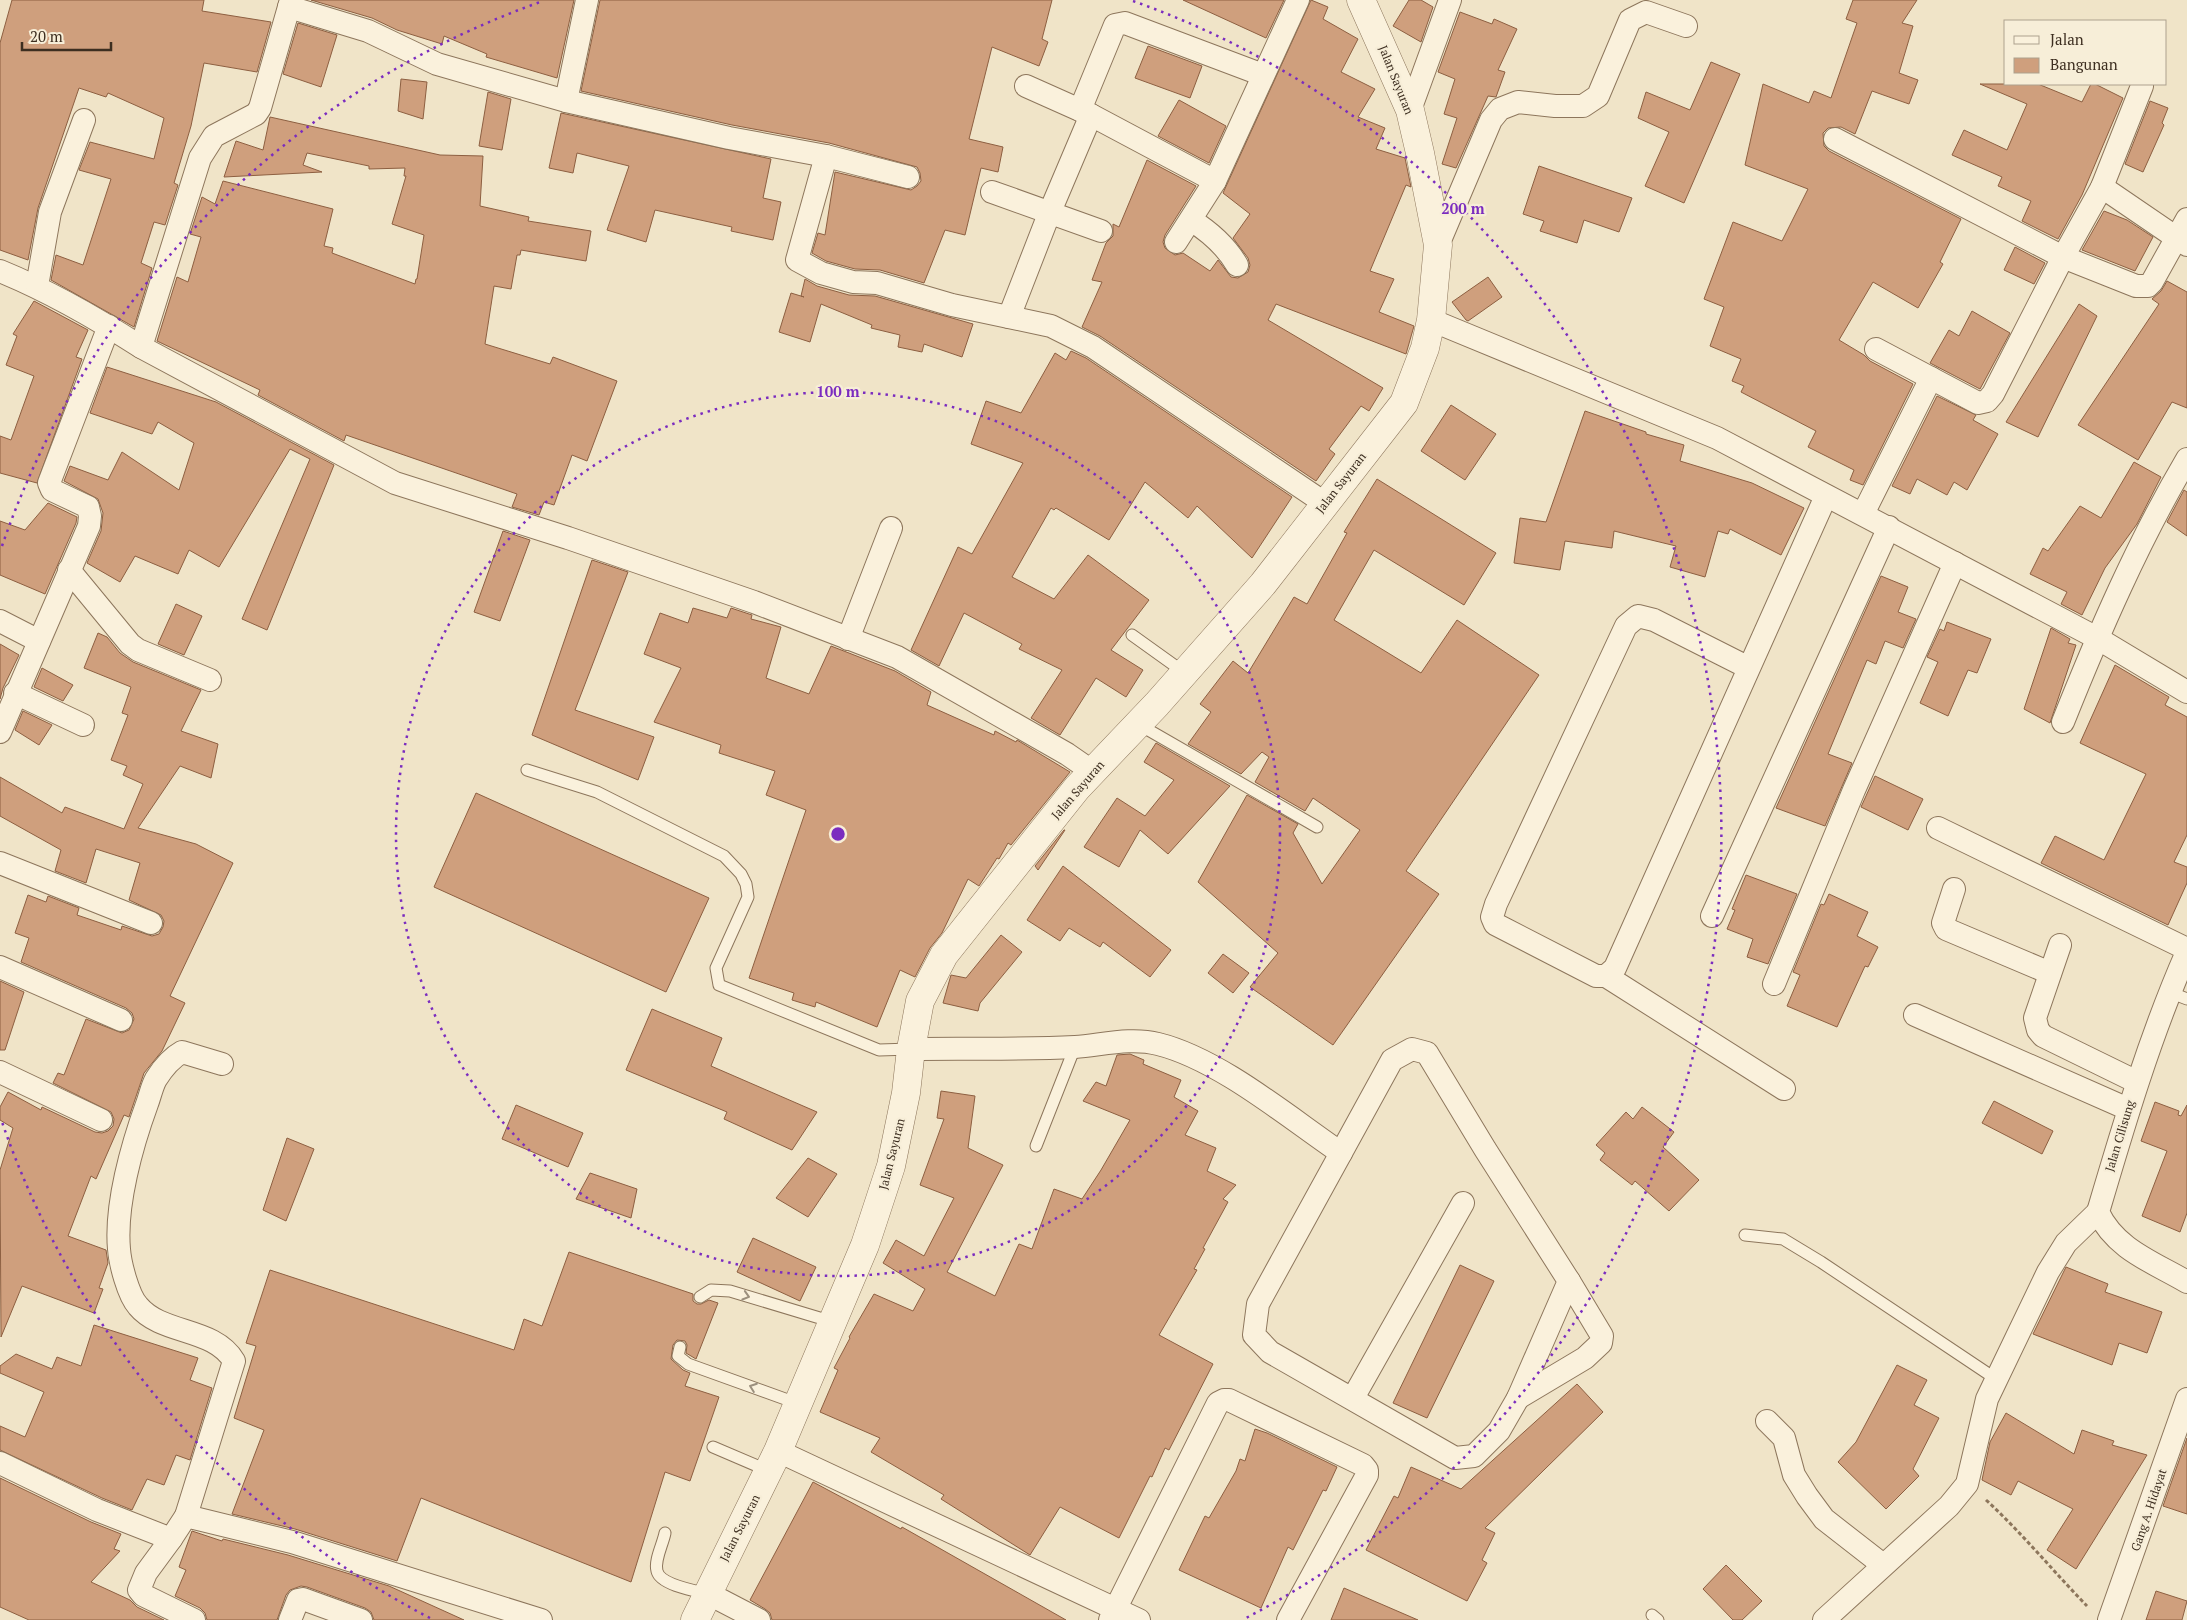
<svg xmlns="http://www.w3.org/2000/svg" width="2187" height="1620" viewBox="0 0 2187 1620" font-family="'PT Serif',serif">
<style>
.building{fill:#cf9f7d;stroke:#8d5f41}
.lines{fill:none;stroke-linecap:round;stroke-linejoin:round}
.service-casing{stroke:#8d765c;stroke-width:13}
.minor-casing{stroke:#8d765c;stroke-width:24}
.tertiary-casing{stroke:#8d765c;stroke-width:29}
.path{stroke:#8d765c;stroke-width:3;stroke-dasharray:4 2.5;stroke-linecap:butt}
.service{stroke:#faf1dc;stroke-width:11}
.minor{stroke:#faf1dc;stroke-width:22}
.tertiary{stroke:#faf1dc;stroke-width:28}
.oneway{stroke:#9c907e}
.ring{fill:none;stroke:#7b2cbf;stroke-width:2.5;stroke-dasharray:2.5 5}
.labels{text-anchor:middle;stroke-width:4.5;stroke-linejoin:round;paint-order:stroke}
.street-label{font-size:12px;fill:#3d2e20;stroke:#f7eed8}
.centre{fill:#7b2cbf;stroke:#f7eed8;stroke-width:2.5}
.ring-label{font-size:15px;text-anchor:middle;font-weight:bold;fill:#7b2cbf;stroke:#f7eed8;stroke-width:4.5;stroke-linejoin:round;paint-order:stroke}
</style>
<rect width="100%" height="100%" fill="#f0e4c8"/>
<!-- building -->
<g class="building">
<path d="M12 0H204L202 11 271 22 257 72 204 63 191 126 174 183 178 185 165 225 154 222 141 263 152 268 134 327 51 280 56 255 83 265 111 179 79 170 90 142 154 159 164 118 108 93 106 97 79 88 38 208 28 260 0 250V43Z"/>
<path d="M311 0H574L557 78 486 57 487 54 444 36 442 44 397 30 372 18Z"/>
<path d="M600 0H1052L1042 39 1048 42 1039 66 992 47 969 139 1003 147 998 172 981 168 965 235 945 230 924 283 880 270 855 269 826 261 812 253 818 233 825 235 835 172 911 190 917 186 921 181 920 173 917 167 829 143 732 125 581 91Z"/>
<path d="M1183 0H1284L1266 38Z"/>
<path d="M1311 0 1328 7 1323 19 1358 39 1341 72 1375 89 1358 117 1385 128 1376 149 1405 158 1411 187 1406 185 1370 271 1394 279 1379 312 1414 326 1406 354 1276 304 1268 320 1383 388 1369 411 1361 406 1329 449 1335 454 1316 481 1100 336 1082 327 1102 282 1092 280 1106 243 1113 236V224L1119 227 1147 160 1196 186 1165 235 1163 242 1165 248 1175 255 1183 253 1210 271 1218 260 1231 277 1238 278 1248 272 1250 265 1248 258 1233 238 1250 214 1223 193Z"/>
<path d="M1409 0H1421L1433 7 1421 42 1393 26Z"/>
<path d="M1853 0H1917L1902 23 1913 26 1899 73 1918 80 1909 104 1872 91 1855 134 1841 127 1828 128 1823 133 1824 146 1829 151 1961 219 1940 262 1943 264 1918 308 1873 282 1839 340 1864 355 1870 361 1913 384 1863 485 1850 480 1854 470 1808 447 1816 431 1741 392 1744 386 1732 381 1741 359 1710 346 1724 307 1704 299 1733 222 1782 241 1808 189 1745 165 1763 84 1809 103 1814 91 1831 98 1857 23 1846 19Z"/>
<path d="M1460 12 1492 24 1494 19 1517 29 1498 70 1505 72 1496 97 1488 96 1456 168 1442 164 1457 118 1444 114 1455 79 1438 72Z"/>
<path d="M298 23 337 35 321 87 283 74Z"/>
<path d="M1148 46 1202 66 1190 98 1135 78Z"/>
<path d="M1711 62 1740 74 1684 203 1645 186 1669 132 1638 118 1646 92 1690 110Z"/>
<path d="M401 79 427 82 423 119 398 111Z"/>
<path d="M1980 84H2038L2082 102 2091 84H2095L2123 98 2082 195 2058 239 2022 221 2031 201 1998 186 2002 177 1952 155 1964 130 2007 150 2027 104Z"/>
<path d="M488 92 511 99 502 150 479 146Z"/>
<path d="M1179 100 1226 126 1209 163 1158 136Z"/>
<path d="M2150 101 2168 108 2162 123 2164 125 2143 172 2125 164Z"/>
<path d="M561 113 771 159 763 198 781 202 773 240 731 231 732 227 655 210 646 242 607 230 629 166 577 153 573 173 549 168Z"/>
<path d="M270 117 440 155 483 156 480 206 529 217 528 221 591 231 586 261 521 250 520 255H517L511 289 494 286 485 344 550 364 553 357 617 381 587 461 572 455 554 505 544 502 539 515 512 507 517 494 346 435 344 441 258 395 260 390 157 341 177 277 188 282 201 237 190 234 202 197 215 204 223 181 333 209 324 246 333 248 332 253 415 284 416 279H417L424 235 392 224 406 176H404L405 168 369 169V166L307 153 303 165 322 172 224 177 236 141 263 150Z"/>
<path d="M1539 166 1632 198 1619 232 1584 220 1577 243 1540 231 1544 221 1523 214Z"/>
<path d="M2104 211 2127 220 2153 237 2135 271 2082 250Z"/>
<path d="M2015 247 2045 263 2034 284 2004 270Z"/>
<path d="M1488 277 1502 297 1468 321 1466 320 1452 302Z"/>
<path d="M805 279 817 286 849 295 875 296 973 324 962 357 924 344 922 352 898 347 900 335 871 328 872 325 821 304 810 342 779 332 791 293 804 297 801 296Z"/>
<path d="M2167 281 2187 292V408L2172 402 2138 460 2078 425 2159 304 2152 299 2161 291Z"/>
<path d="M34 301 88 330 76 357 82 359 37 483 0 473V436L11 440 34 376 6 365 17 336 13 334Z"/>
<path d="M2079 304 2097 316 2038 437 2006 422Z"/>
<path d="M1972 311 2010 333 1980 389 1930 363 1949 330 1959 336Z"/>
<path d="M1071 351 1086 358 1292 497 1252 558 1197 506 1188 518 1145 482 1109 540 1056 508 1054 510 1051 508 1012 577 1054 599 1088 555 1149 600 1111 650 1143 670 1126 697 1096 678 1060 735 1031 718 1062 670 1019 649 1022 644 964 613 939 666 911 650 958 547 972 554 1023 463 971 444 986 401 1021 413 1055 353 1066 360Z"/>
<path d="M107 367 216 402 334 465 267 630 242 619 310 459 290 449 219 567 189 550 178 574 135 556 120 582 87 563 101 531 103 513 98 499 64 481 70 466 108 480 122 452 179 490 194 443 158 422 152 434 90 413Z"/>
<path d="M1937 396 1976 415 1973 420 1998 434 1967 490 1954 482 1947 495 1917 479 1910 494 1892 486Z"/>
<path d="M1451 405 1496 434 1465 480 1421 451Z"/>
<path d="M1585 411 1646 432V434L1684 445 1680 461 1752 483 1804 508 1781 555 1730 529 1728 534 1718 531 1705 577 1670 567 1676 546 1614 531 1612 548 1565 541 1560 570 1514 563 1520 518 1546 522Z"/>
<path d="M2134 462 2161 477 2137 524 2105 568 2082 615 2061 604 2067 592 2030 574 2043 548 2048 551 2080 506 2101 518Z"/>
<path d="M1377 479 1496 553 1464 605 1374 550 1334 620 1421 673 1457 620 1539 675 1406 871 1439 894 1333 1045 1250 987 1278 953 1198 882 1247 795 1298 824 1293 833 1322 884 1360 830 1313 798 1305 811 1255 782 1269 757 1262 752 1241 774 1188 744 1211 712 1200 704 1233 661 1248 673 1294 597 1307 604 1347 533 1344 532Z"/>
<path d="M2184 490 2187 492V536L2167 522Z"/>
<path d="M48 503 77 517 76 523 45 594 0 575V521L25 530Z"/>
<path d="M503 531 530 540 500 621 474 612Z"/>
<path d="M592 560 628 572 575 710 654 737 638 780 532 735Z"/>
<path d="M1881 576 1908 587 1898 612 1916 619 1903 648 1885 641 1876 664 1867 660 1828 754 1852 763 1825 826 1776 808Z"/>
<path d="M176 604 202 616 184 655 158 644Z"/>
<path d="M693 608 727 618 731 608 752 615 751 619 781 627 766 678 809 694 831 646 895 671 931 692 927 705 994 735 995 731 1016 742 1017 740 1070 772 1011 845 1008 843 999 859 997 858 979 886 968 879 942 933 930 948 915 977 900 970 877 1027 816 1002 815 1007 792 1000 794 993 749 978 806 810 766 795 775 771 719 753 721 745 654 722 681 668 644 654 660 613 688 623Z"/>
<path d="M1947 622 1991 639 1977 673 1968 670 1948 716 1920 703 1938 662 1927 657 1940 629 1944 631Z"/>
<path d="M2051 628 2070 639 2068 643 2076 645 2050 723 2024 709Z"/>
<path d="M98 633 107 637 120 653 133 662 201 690 181 731 218 744 211 778 180 766 138 828 196 844 233 863 170 996 185 1003 162 1051 144 1073 129 1117 124 1115 96 1179 91 1176 68 1236 106 1250 108 1263 99 1288 103 1289 94 1313 22 1286 1 1337 0 1170 13 1128 0 1120V1107L8 1092 41 1110 42 1107 95 1132 102 1133 108 1131 113 1126 114 1119 111 1112 53 1083 58 1073 64 1075 86 1019 122 1033 129 1030 134 1019 132 1013 126 1008 21 962 29 938 15 933 28 895 46 902 48 896 79 908 77 915 121 930 122 926 152 936 159 934 163 927 164 921 161 915 129 900 140 863 96 849 86 883 55 871 61 850 0 816V777L62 813 65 807 124 829 143 784 123 775 127 766 111 760 128 715 122 713 131 687 84 668Z"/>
<path d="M0 644 19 655 3 688 0 699Z"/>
<path d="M2115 665 2169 697 2165 705 2187 717V835L2174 862 2187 867V883L2168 925 2041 863 2055 836 2104 860 2146 774 2080 743Z"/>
<path d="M42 668 73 685 63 701 34 687Z"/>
<path d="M23 711 52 725 39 745 15 730Z"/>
<path d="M1156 743 1230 786 1168 854 1140 830 1119 867 1084 847 1117 798 1145 816 1174 780 1144 762Z"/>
<path d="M1875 776 1923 799 1908 830 1861 807Z"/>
<path d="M476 793 709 898 666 992 434 887Z"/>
<path d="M1064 830H1065L1038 870 1035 866Z"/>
<path d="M1063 866 1171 950 1150 977 1103 942 1100 947 1069 928 1060 941 1027 920Z"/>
<path d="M1746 875 1797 894 1768 964 1747 957 1753 939 1727 929 1735 910 1732 909Z"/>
<path d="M1829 894 1868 912 1857 936 1878 947 1868 967 1865 966 1837 1027 1787 1006 1800 975 1793 972 1821 904 1824 905Z"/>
<path d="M1001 935 1022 952 980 1003 978 1011 943 1003 951 975 966 978Z"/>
<path d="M1223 954 1249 973 1233 993 1208 973Z"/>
<path d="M0 981 24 992 5 1050H0Z"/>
<path d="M652 1009 722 1038 711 1066 817 1112 792 1150 724 1119 727 1112 626 1070Z"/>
<path d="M1130 1054 1144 1060 1143 1064 1181 1080 1174 1097 1198 1111 1185 1135 1216 1148 1207 1171 1236 1185 1223 1199 1228 1202 1203 1248 1205 1249 1194 1269 1197 1270 1159 1335 1213 1364 1169 1450 1165 1448 1152 1477 1150 1476 1119 1538 1060 1507 1030 1555 941 1499 944 1495 871 1452 880 1438 820 1412 838 1370 834 1368 850 1338 849 1337 874 1294 913 1311 925 1289 883 1263 896 1240 924 1256 954 1198 920 1185 944 1119 937 1118 941 1091 975 1096 968 1148 1003 1165 947 1272 995 1296 1019 1244 1032 1249 1054 1189 1082 1199 1101 1170 1130 1120 1083 1101 1096 1082 1106 1086 1117 1055Z"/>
<path d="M1994 1101 2053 1131 2042 1154 1982 1123Z"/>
<path d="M2155 1102 2179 1111 2178 1115 2181 1116 2187 1105V1213L2180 1232 2142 1216 2167 1151 2141 1141Z"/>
<path d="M516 1105 583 1133 568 1167 502 1139Z"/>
<path d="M1642 1107 1674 1132 1663 1147 1699 1180 1669 1211 1635 1181 1632 1185 1600 1160 1605 1153 1596 1145 1626 1112 1633 1119Z"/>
<path d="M287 1138 314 1149 286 1221 263 1210Z"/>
<path d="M808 1158 837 1174 808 1217 776 1198Z"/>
<path d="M590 1173 637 1189 631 1218 576 1199Z"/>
<path d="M753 1238 816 1267 800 1301 737 1272Z"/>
<path d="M569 1252 693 1294V1301L697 1304H701L709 1300 718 1303 696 1359 686 1353 687 1345 685 1341 677 1340 673 1345 671 1359 683 1370 690 1373 685 1386 719 1397 690 1481 665 1472 631 1582 421 1498 397 1561 295 1529 232 1514 264 1430 234 1418 256 1346 246 1343 270 1270 514 1350 524 1319 542 1326Z"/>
<path d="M1460 1265 1494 1281 1427 1418 1393 1403Z"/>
<path d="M2066 1267 2108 1284 2105 1292 2162 1312 2147 1353 2119 1343 2112 1365 2033 1334Z"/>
<path d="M94 1325 198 1358 190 1380 212 1388 190 1460 176 1455 164 1485 147 1479 132 1510 102 1498 0 1450V1426L25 1437 44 1392 0 1373V1366L16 1354 52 1369 57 1357 81 1366Z"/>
<path d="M1897 1365 1927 1380 1914 1405 1939 1418 1913 1469 1919 1476 1886 1509 1838 1462 1856 1442Z"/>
<path d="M1577 1384 1603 1412 1485 1528 1495 1533 1482 1560 1487 1563 1467 1601 1366 1550 1394 1496 1398 1498 1411 1467 1461 1489Z"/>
<path d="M2006 1413 2074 1454 2082 1430 2114 1441 2112 1445 2147 1455 2076 1569 2047 1550 2073 1509 2018 1481 2011 1495 1982 1480 1990 1442Z"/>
<path d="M1255 1429 1267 1433 1337 1467 1326 1491 1323 1490 1293 1550 1288 1547 1261 1608 1179 1570 1205 1516 1209 1518 1236 1471 1240 1459 1245 1461Z"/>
<path d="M2187 1438V1514L2163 1506Z"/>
<path d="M0 1478 91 1522 121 1534 114 1549 120 1551 91 1582 130 1600 137 1607 164 1620H29L0 1607Z"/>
<path d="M813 1482 901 1529 902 1527 1066 1620H772L770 1613 765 1609 750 1600Z"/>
<path d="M192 1531 222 1541 223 1539 288 1555 389 1586 464 1620H374L371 1612 365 1608 307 1587 301 1586 290 1590 286 1595 277 1620H207L205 1613 200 1608 175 1596 186 1570 179 1567Z"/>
<path d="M1726 1565 1762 1601 1742 1620H1733L1703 1589Z"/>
<path d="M1344 1588 1418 1620H1331Z"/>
<path d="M2156 1591 2187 1601 2182 1620H2146Z"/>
</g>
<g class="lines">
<defs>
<g id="service">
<path d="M1132 635 1185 673"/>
<path d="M1138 724 1317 827"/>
<path d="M527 770 597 792 724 856 741 874 746 884 748 897 716 968 719 985 879 1050 911 1049"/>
<path d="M2169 992 2187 999"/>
<path d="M1036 1146 1075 1047"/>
<path d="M1745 1235 1783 1239 1821 1262 1996 1379"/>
<path d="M700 1297 711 1290 730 1291 833 1322"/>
<path d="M680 1347 678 1356 688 1364 799 1404"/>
<path d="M713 1447 769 1471"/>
<path d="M665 1533C663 1544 654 1560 657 1571 660 1585 696 1591 709 1594"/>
<path d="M1652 1615 1658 1620"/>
</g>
<g id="minor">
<path d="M291 0 260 108 256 114 214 136 200 158 141 347 395 483 568 538 754 602 897 657 1067 754 1093 772"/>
<path d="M289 7 368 31 437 64 566 101 729 138 826 156 908 177"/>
<path d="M1026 86 1091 115 1215 181 1298 0"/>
<path d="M566 101 587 0"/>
<path d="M1080 110 1115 25 1125 23 1263 75"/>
<path d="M1410 110 1450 0"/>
<path d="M1835 139 2063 257 2136 286H2148L2152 282 2187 219"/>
<path d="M826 156 797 260 821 273 853 282 877 283 952 305 1051 326 1093 347 1326 504"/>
<path d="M2102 187 2187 245"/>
<path d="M992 192 1101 231"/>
<path d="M1191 220C1210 232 1226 246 1237 265"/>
<path d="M1176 242 1215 181"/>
<path d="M1438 245 1491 120 1500 109 1518 102 1555 106H1583L1598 96 1630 20 1646 12 1686 26"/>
<path d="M0 271C49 291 96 318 141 347"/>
<path d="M37 286 50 212 84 120"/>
<path d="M1009 317 1049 214 1091 115"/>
<path d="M1431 320 1717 438 2097 638 2187 692"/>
<path d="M1876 349 1978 403 1987 401 1993 394 2063 257 2102 187 2142 86"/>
<path d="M1863 514 1931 378"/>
<path d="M69 570 130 644 138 650 210 680"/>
<path d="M0 621 39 641"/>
<path d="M848 639 891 528"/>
<path d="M1749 668 1654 620 1638 616 1626 626 1496 904 1492 917 1495 924 1596 976H1606L1615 968 1826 496"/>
<path d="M15 693 83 725"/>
<path d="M2063 722C2099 632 2138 542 2187 459"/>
<path d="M0 732 89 526 90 516 88 507 52 490 49 483 109 326"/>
<path d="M1938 828 2187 949"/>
<path d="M0 863 151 923"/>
<path d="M1954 889 1943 923 1946 929 2050 973"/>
<path d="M1712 916 1889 527"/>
<path d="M2060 945 2035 1018 2038 1030 2043 1036 2137 1082"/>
<path d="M2187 952C2150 1036 2124 1124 2098 1212 2115 1249 2153 1262 2187 1282"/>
<path d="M0 967 121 1020"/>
<path d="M1606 976 1784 1089"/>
<path d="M1774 984 1854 790 1955 563"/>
<path d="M1915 1015 2128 1109"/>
<path d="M911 1049C966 1048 1021 1050 1075 1047 1102 1045 1131 1037 1158 1044 1219 1059 1288 1117 1341 1153"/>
<path d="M1412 1049 1427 1053 1485 1149 1569 1281 1518 1398 1499 1431 1474 1456 1455 1458 1270 1352 1254 1335 1258 1304 1341 1153 1392 1060Z"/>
<path d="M0 1072 101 1120"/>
<path d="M1353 1398 1463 1203"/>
<path d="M1518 1398 1585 1358 1601 1343 1602 1336 1569 1281"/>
<path d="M1767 1421 1784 1438 1794 1475 1807 1496 1824 1519 1883 1565"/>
<path d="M778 1451 1139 1620"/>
<path d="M0 1463 97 1510 171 1539 186 1516 292 1542 541 1620"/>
<path d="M186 1516 234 1361C214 1327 162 1335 138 1306 128 1295 120 1263 119 1249 115 1205 132 1145 147 1104 150 1096 152 1086 156 1079 163 1068 171 1058 182 1052L222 1064"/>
<path d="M171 1539 146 1573 139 1590 143 1595 194 1620"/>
<path d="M709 1594 759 1620"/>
<path d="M290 1620 298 1600 303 1599 361 1620"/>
<path d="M1110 1620 1218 1403 1224 1400H1229L1363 1465 1367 1470V1475L1288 1620"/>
<path d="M1824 1620 1949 1506 1967 1484 1987 1399 2048 1272 2066 1243 2098 1212"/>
<path d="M2109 1620 2187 1399"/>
</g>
<path id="tertiary" d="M695 1620 778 1451 865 1245 891 1166 906 1093 911 1049 920 1001 944 955 1077 788 1157 704 1263 584 1404 403 1425 348 1431 320 1438 245 1420 153 1410 110 1361 0"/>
</defs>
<!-- service casing -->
<use href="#service" class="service-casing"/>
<!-- minor casing -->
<use href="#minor" class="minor-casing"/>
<!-- tertiary casing -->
<use href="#tertiary" class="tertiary-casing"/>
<!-- path -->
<path class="path" d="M1986 1500C2022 1533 2053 1571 2087 1606"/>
<!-- service -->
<use href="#service" class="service"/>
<!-- minor -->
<use href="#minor" class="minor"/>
<!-- tertiary -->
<use href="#tertiary" class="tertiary"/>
</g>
<!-- one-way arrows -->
<defs><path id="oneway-chevron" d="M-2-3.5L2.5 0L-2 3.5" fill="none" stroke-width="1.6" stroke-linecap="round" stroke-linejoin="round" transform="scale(1.25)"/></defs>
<g class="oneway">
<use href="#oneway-chevron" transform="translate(746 1296) rotate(17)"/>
<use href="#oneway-chevron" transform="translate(753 1387) rotate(-160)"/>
</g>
<!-- distance rings -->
<g class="ring">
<circle cx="838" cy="834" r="442"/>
<path d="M430 1618A884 884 0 0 1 2 1122M2 546A884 884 0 0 1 543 1M1133 1A884 884 0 0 1 1246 1618"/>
</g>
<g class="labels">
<!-- street labels -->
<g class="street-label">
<text transform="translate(1396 80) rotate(68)" y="4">Jalan Sayuran</text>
<text transform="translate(1341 483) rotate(-52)" y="4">Jalan Sayuran</text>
<text transform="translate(1078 790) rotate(-49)" y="4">Jalan Sayuran</text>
<text transform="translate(2120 1136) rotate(-73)" y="4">Jalan Cilisung</text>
<text transform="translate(892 1154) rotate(-76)" y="4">Jalan Sayuran</text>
<text transform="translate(2149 1510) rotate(-71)" y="4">Gang A. Hidayat</text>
<text transform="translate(740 1528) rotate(-63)" y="4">Jalan Sayuran</text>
</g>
</g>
<circle cx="838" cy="834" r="8" class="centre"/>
<g class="ring-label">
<text x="1463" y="214">200 m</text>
<text x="838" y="397">100 m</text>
</g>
<!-- legend -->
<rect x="2004" y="20" width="162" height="65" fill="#f7eed8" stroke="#ada18e"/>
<rect x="2014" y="36" width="25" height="8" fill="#faf1dc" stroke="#ada18e"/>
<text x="2050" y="45" font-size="15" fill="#3d2e20">Jalan</text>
<rect x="2014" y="58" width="25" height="15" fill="#cf9f7d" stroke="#ada18e"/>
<text x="2050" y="70" font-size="15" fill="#3d2e20">Bangunan</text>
<!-- scale -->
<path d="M22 42v8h89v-8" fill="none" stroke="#3d2e20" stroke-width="2.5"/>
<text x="30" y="42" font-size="15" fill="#3d2e20" stroke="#f7eed8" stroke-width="4" paint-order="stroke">20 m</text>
</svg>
